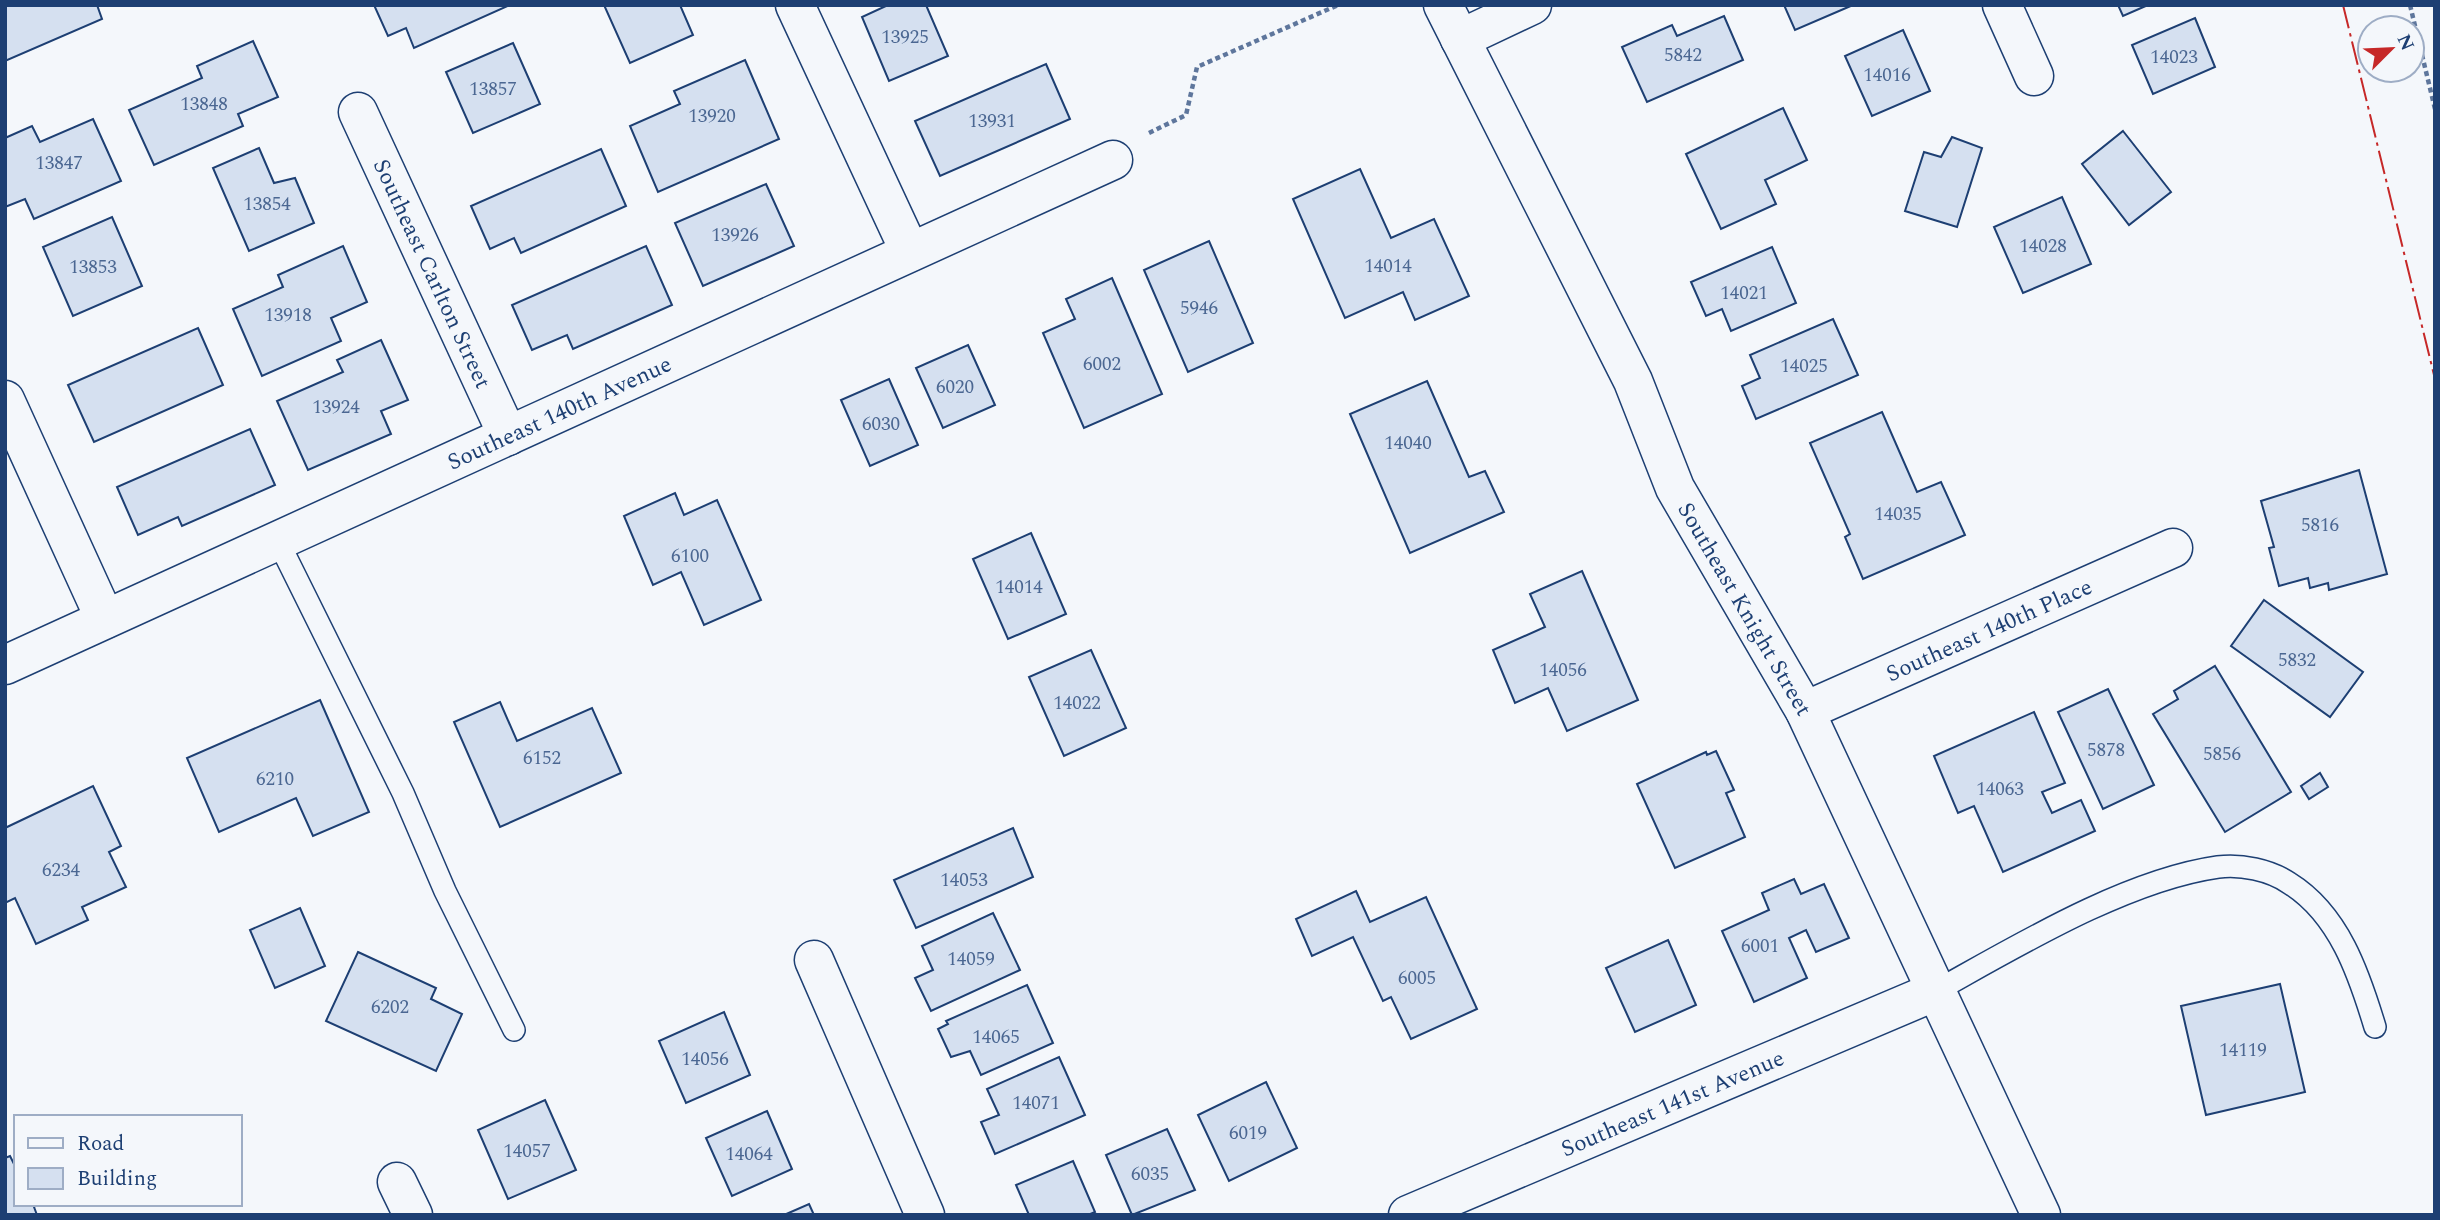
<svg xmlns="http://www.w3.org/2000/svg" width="2440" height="1220" viewBox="0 0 2440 1220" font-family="Spectral,serif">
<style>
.building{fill:#d5e0f0;stroke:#1d3f73;stroke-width:2}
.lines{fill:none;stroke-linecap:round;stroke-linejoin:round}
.lane-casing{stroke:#1d3f73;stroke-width:24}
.street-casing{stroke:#1d3f73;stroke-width:41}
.path{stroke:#5e769c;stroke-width:4.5;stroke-dasharray:5 3.5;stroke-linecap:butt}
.lane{stroke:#f4f7fb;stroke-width:21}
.street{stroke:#f4f7fb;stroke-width:38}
.power{stroke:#c62828;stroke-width:2;stroke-dasharray:24 5 3.5 5;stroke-linecap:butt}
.labels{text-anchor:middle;stroke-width:5;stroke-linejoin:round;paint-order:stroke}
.number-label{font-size:19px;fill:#4b6792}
.street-label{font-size:23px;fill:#1d3f73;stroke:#f4f7fb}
</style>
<rect width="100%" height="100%" fill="#f4f7fb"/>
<!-- building -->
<g class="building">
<path d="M5 5H97L102 19 5 61Z"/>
<path d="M374 5H510L414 48 406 28 388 36Z"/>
<path d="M604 5H680L693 35 630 63Z"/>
<path d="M888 5H926L948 56 889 81 862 17Z"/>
<path d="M1784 5H1853L1795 30Z"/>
<path d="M2118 5H2148L2123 16Z"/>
<path d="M1724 16 1743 60 1647 102 1622 47 1672 25 1677 36Z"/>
<path d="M2195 18 2215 67 2153 94 2132 45Z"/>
<path d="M1903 30 1930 91 1872 116 1845 56Z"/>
<path d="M253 41 278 97 238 114 243 126 154 165 129 110 202 78 197 66Z"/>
<path d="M513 43 540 104 473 133 446 72Z"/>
<path d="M745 60 779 139 658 192 630 126 680 104 674 91Z"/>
<path d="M1046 64 1070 119 940 176 915 121Z"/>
<path d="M1783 108 1807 160 1765 180 1776 204 1721 229 1686 154Z"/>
<path d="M93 119 121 181 34 219 25 199 5 207V138L32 126 40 142Z"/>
<path d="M2123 131 2171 192 2129 225 2082 164Z"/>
<path d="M1952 137 1982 148 1957 227 1905 211 1924 152 1941 157Z"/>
<path d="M259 148 274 183 295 178 314 223 249 251 213 168Z"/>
<path d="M601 149 626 206 521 253 514 238 490 249 471 206Z"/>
<path d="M1360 169 1391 238 1434 219 1469 296 1415 320 1403 292 1345 318 1293 199Z"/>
<path d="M766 184 794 246 703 286 675 223Z"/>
<path d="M2062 197 2091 264 2023 293 1994 227Z"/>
<path d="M112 217 142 286 73 316 43 247Z"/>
<path d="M1209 241 1253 343 1188 372 1144 270Z"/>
<path d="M343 246 367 302 331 318 341 341 262 376 233 309 283 287 278 275Z"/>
<path d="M646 246 672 305 573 349 567 335 532 350 512 305Z"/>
<path d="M1772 247 1796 303 1731 331 1722 309 1706 316 1691 282Z"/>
<path d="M1112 278 1162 394 1084 428 1043 333 1075 319 1066 299Z"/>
<path d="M1833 319 1858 375 1756 419 1742 386 1760 378 1750 355Z"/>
<path d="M198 328 223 385 94 442 68 385Z"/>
<path d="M381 340 408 400 381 411 391 434 308 470 277 401 343 372 337 360Z"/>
<path d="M968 345 995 405 943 428 916 368Z"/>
<path d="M889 379 918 445 870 466 841 400Z"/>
<path d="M1427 381 1469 477 1485 471 1504 512 1410 553 1350 414Z"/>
<path d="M1882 412 1917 492 1941 482 1965 535 1863 579 1845 537 1850 534 1810 443Z"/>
<path d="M250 429 275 485 182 526 178 517 138 535 117 487Z"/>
<path d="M2359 470 2387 574 2329 590 2328 583 2310 588 2308 578 2279 586 2269 548 2274 547 2261 501Z"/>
<path d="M675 493 684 515 717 500 761 600 704 625 681 572 653 585 624 516Z"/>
<path d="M1031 533 1066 614 1008 639 973 559Z"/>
<path d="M1582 571 1638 700 1567 731 1548 688 1515 703 1493 650 1545 627 1530 594Z"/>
<path d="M2264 600 2363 672 2330 717 2231 646Z"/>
<path d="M1091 650 1126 728 1064 756 1029 677Z"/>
<path d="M2215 666 2291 792 2225 832 2153 714 2178 699 2174 691Z"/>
<path d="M2108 689 2154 785 2103 809 2058 712Z"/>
<path d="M320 700 369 812 313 836 296 798 219 832 187 758Z"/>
<path d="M500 702 517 741 592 708 621 773 500 827 454 722Z"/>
<path d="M2034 712 2065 783 2042 792 2052 813 2081 800 2095 831 2003 872 1974 806 1958 813 1934 756Z"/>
<path d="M1716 751 1734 790 1726 793 1745 837 1675 868 1637 784 1706 752 1707 755Z"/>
<path d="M2320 773 2328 787 2309 799 2301 786Z"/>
<path d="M93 786 121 846 109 852 126 887 82 907 88 920 36 944 15 898 5 903V828Z"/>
<path d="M1013 828 1033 877 916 928 894 880Z"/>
<path d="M1794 879 1801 894 1824 884 1849 938 1816 952 1806 930 1789 938 1807 978 1754 1002 1722 931 1769 910 1762 893Z"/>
<path d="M1356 891 1370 922 1426 897 1477 1009 1411 1039 1391 997 1383 1001 1353 937 1312 956 1296 919Z"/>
<path d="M300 908 325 966 275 988 250 930Z"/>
<path d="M993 913 1020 970 931 1011 915 978 933 970 922 946Z"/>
<path d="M1668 940 1696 1005 1635 1032 1606 968Z"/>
<path d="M358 952 436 988 431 999 462 1014 436 1071 326 1021Z"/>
<path d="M2280 984 2305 1092 2206 1115 2181 1006Z"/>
<path d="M1027 985 1053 1043 981 1075 970 1051 951 1057 938 1029 948 1024 946 1021Z"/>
<path d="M724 1012 750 1075 686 1103 659 1041Z"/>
<path d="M1059 1057 1085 1115 995 1154 981 1122 999 1115 987 1089Z"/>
<path d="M1266 1082 1297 1148 1229 1181 1198 1115Z"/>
<path d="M545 1100 576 1170 508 1199 478 1130Z"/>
<path d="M767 1111 792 1169 732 1196 706 1138Z"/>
<path d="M1167 1129 1195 1190 1132 1215 1106 1155Z"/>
<path d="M10 1156 16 1168V1204H39L34 1207 37 1215H5V1158Z"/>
<path d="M1073 1161 1095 1212 1088 1215H1029L1016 1185Z"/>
<path d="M809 1204 814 1215H784Z"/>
</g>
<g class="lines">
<defs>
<g id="lane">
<path d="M278 541 403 793 445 891 514 1030"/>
<path d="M1936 991C2017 946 2126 880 2218 867 2241 864 2270 870 2289 883 2339 914 2359 974 2375 1027"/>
</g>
<g id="street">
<path d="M795 5 910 252"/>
<path id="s1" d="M1443 5 1633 381 1675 488 1805 711 2041 1215"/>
<path d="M2002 5 2034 76"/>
<path d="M1460 39 1532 5"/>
<path id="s2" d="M358 112 508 436"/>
<path d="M5 400 105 619"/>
<path id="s3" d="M5 665 1113 160"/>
<path id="s4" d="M1805 711 2173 548"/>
<path d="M814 960 925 1215"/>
<path d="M397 1182 413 1215"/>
<path id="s5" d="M1408 1215 1936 991"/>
</g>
</defs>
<!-- lane casing -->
<use href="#lane" class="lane-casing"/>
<!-- street casing -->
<use href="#street" class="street-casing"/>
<!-- path -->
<g class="path">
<path d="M2410 5 2435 109"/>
<path d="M1149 133 1186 115 1197 67 1338 5"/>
</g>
<!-- lane -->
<use href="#lane" class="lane"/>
<!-- street -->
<use href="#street" class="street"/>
<!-- power -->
<path class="power" d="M2343 5 2435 379"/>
</g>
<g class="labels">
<!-- number labels -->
<g class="number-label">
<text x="905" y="43">13925</text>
<text x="1683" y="61">5842</text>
<text x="2174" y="63">14023</text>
<text x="1887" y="81">14016</text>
<text x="493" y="95">13857</text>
<text x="204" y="110">13848</text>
<text x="712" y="122">13920</text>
<text x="992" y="127">13931</text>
<text x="59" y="169">13847</text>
<text x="267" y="210">13854</text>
<text x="735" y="241">13926</text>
<text x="2043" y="252">14028</text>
<text x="1388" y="272">14014</text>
<text x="93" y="273">13853</text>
<text x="1744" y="299">14021</text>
<text x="1199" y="314">5946</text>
<text x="288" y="321">13918</text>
<text x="1102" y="370">6002</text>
<text x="1804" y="372">14025</text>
<text x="955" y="393">6020</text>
<text x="336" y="413">13924</text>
<text x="881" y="430">6030</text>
<text x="1408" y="449">14040</text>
<text x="1898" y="520">14035</text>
<text x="2320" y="531">5816</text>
<text x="690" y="562">6100</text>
<text x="1019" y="593">14014</text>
<text x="2297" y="666">5832</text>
<text x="1563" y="676">14056</text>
<text x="1077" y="709">14022</text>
<text x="2106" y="756">5878</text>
<text x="2222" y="760">5856</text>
<text x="542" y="764">6152</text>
<text x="275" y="785">6210</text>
<text x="2000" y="795">14063</text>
<text x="61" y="876">6234</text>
<text x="964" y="886">14053</text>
<text x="1760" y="952">6001</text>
<text x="971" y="965">14059</text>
<text x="1417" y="984">6005</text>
<text x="390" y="1013">6202</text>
<text x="996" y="1043">14065</text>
<text x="2243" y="1056">14119</text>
<text x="705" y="1065">14056</text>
<text x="1036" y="1109">14071</text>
<text x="1248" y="1139">6019</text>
<text x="527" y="1157">14057</text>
<text x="749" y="1160">14064</text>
<text x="1150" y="1180">6035</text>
</g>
<!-- street labels -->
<g class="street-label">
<text dy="8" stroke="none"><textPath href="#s2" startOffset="178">Southeast Carlton Street</textPath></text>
<text dy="8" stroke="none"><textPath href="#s3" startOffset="609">Southeast 140th Avenue</textPath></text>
<text dy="8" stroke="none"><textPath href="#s1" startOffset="676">Southeast Knight Street</textPath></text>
<text dy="8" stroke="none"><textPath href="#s4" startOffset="201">Southeast 140th Place</textPath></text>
<text dy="8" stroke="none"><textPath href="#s5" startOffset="287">Southeast 141st Avenue</textPath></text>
</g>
</g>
<!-- border -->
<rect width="2440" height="1220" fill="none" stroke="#1d3f73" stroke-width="14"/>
<!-- legend -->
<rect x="14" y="1115" width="228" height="91" fill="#f4f7fb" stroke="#9eadc5" stroke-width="2"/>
<rect x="28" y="1138" width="35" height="10" fill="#f4f7fb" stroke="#9eadc5" stroke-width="2"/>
<text x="77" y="1150" font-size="21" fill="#1d3f73">Road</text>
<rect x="28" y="1168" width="35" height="21" fill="#d5e0f0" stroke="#9eadc5" stroke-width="2"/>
<text x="77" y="1185" font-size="21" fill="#1d3f73">Building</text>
<!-- north arrow -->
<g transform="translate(2391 49) rotate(66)"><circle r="33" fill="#f4f7fb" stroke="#9eadc5" stroke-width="2"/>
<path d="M0-5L12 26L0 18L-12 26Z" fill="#c62828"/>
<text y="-10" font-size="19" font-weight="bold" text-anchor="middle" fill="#1d3f73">N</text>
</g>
</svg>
